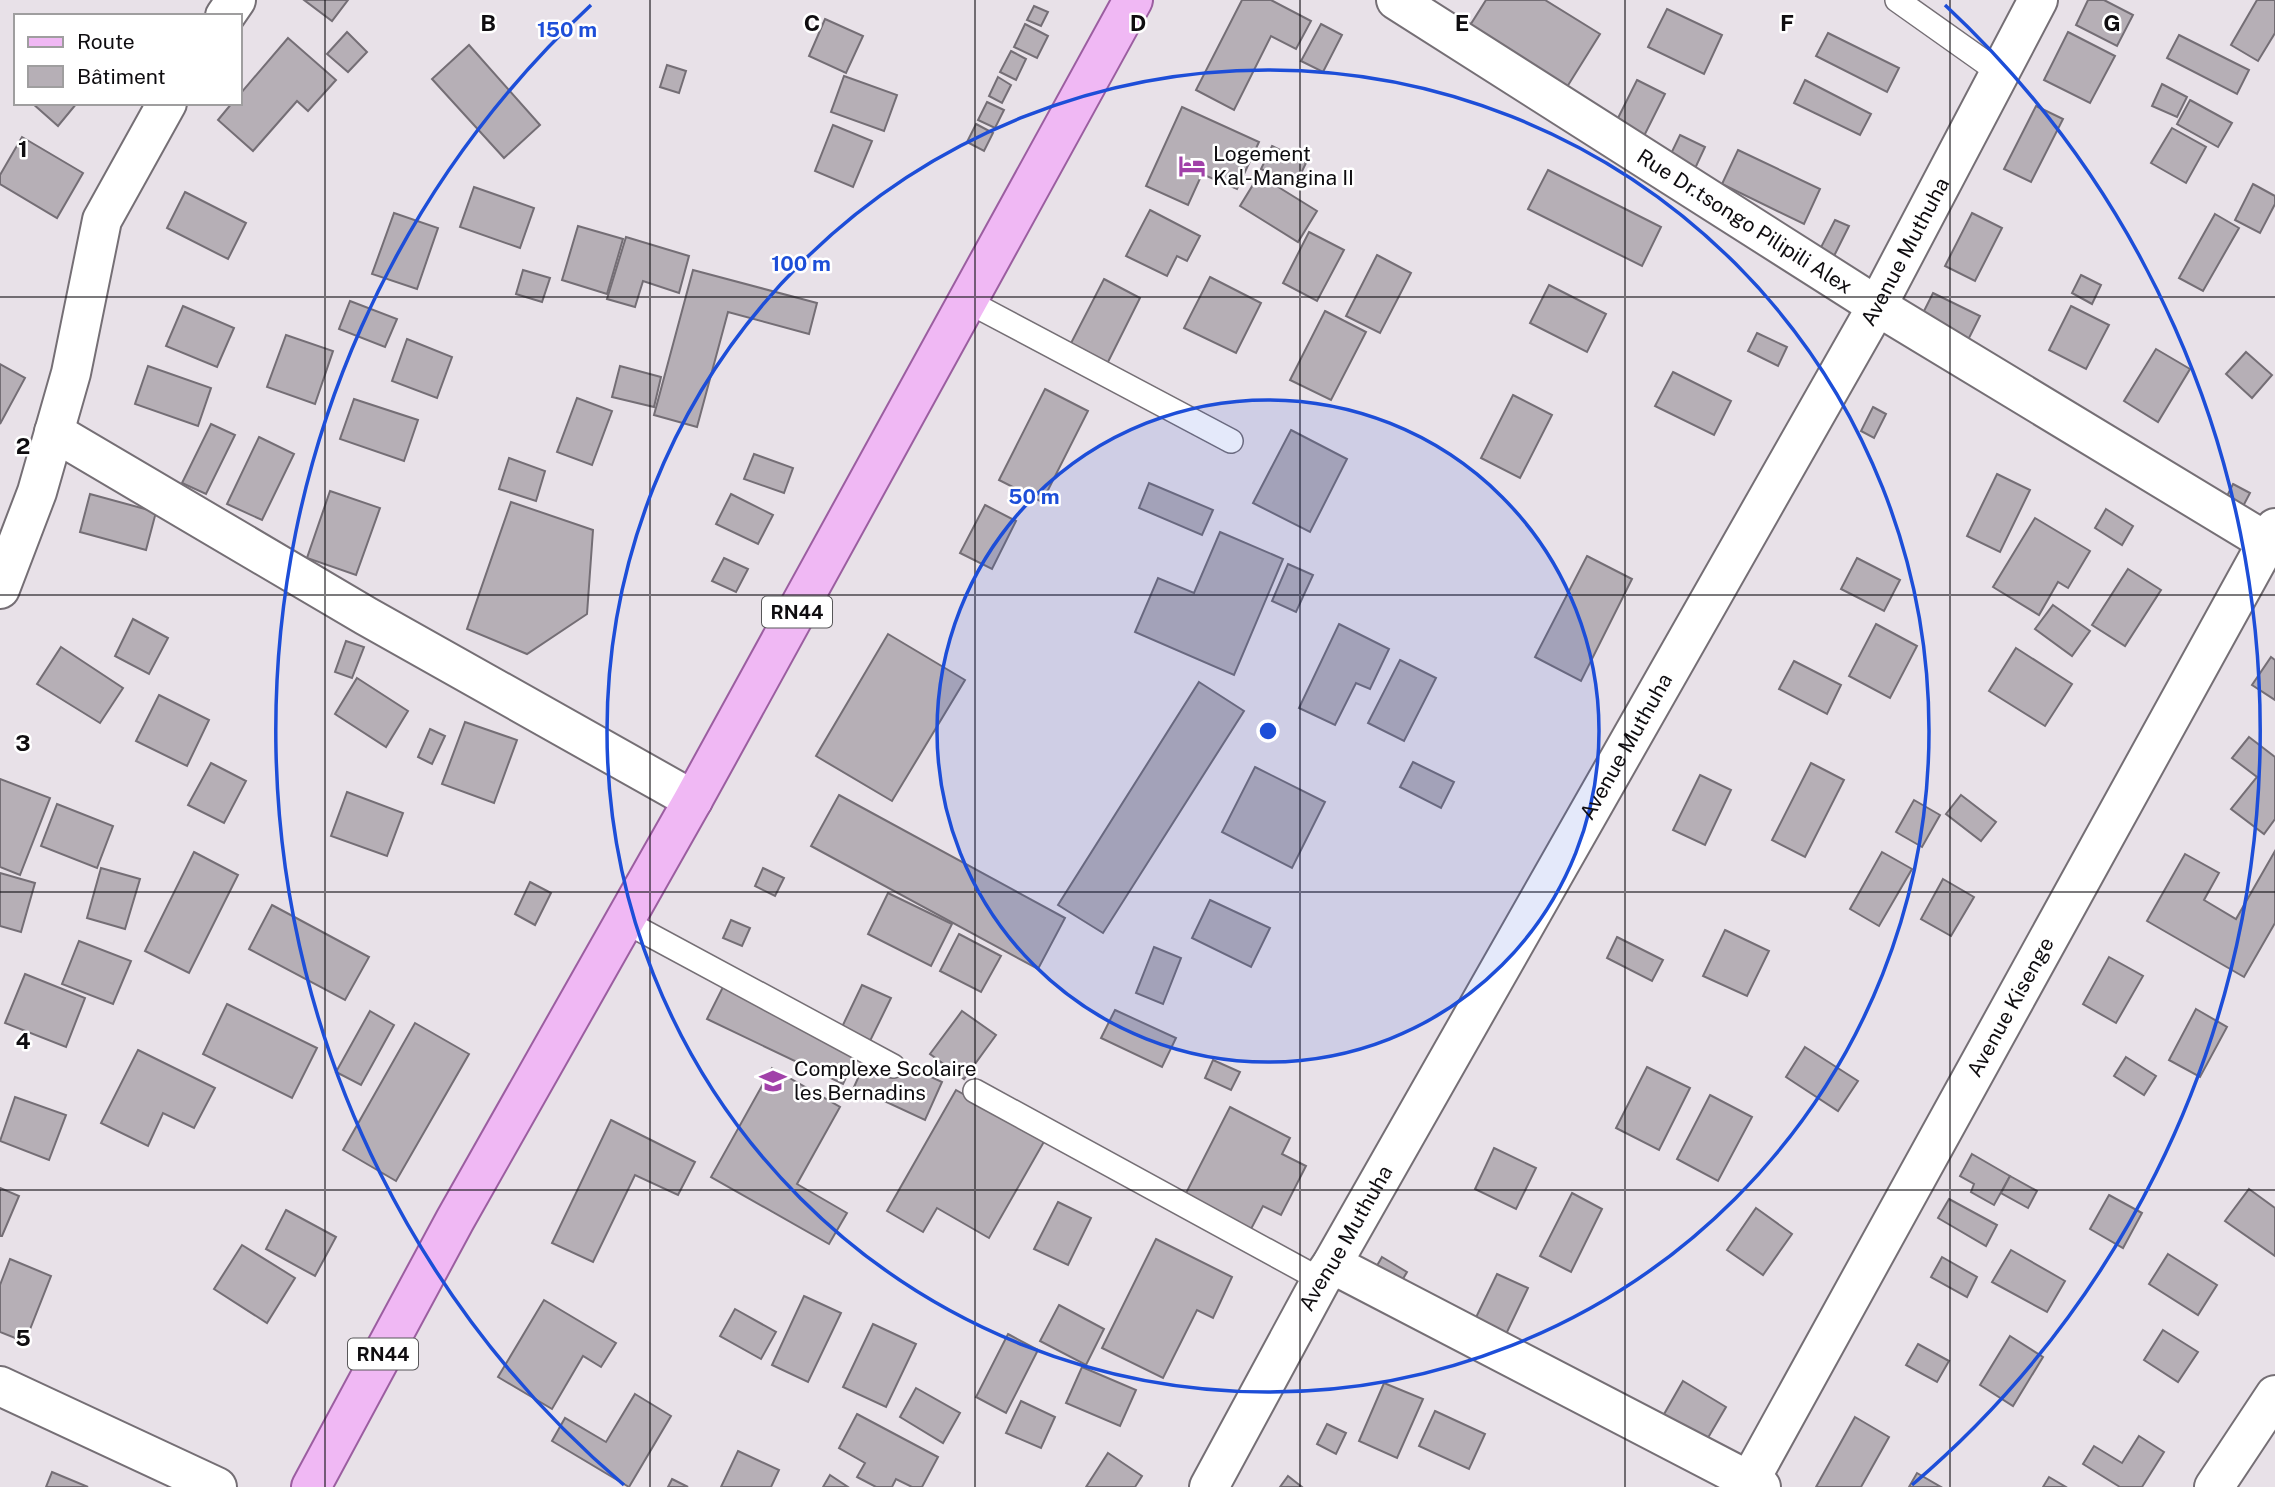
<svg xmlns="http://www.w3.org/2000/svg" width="2275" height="1487" viewBox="0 0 2275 1487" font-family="'Public Sans',sans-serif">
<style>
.building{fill:#b6afb6;stroke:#746e75;stroke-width:2}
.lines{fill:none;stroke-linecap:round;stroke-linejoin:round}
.service-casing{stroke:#756f75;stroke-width:26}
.minor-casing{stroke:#756f75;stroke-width:42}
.primary-casing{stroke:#9b5ea0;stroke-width:42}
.service{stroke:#fff;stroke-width:23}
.minor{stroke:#fff;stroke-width:38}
.primary{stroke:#f0b8f4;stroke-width:38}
.grid{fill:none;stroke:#0f0d10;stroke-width:2;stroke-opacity:0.55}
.ring{fill:none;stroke:#1d4ed8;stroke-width:3.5}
.labels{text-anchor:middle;stroke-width:5;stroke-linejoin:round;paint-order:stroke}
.shield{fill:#fff;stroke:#575658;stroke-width:2}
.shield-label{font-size:19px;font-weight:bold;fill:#0f0d10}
.poi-label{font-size:21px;fill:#0f0d10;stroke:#fff;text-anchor:start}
.street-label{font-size:21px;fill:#0f0d10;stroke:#fff}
.grid-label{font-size:23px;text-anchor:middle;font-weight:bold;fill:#0f0d10;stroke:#fff;stroke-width:5;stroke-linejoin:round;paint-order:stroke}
.centre{fill:#1d4ed8;stroke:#fff;stroke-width:3.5}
.ring-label{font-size:21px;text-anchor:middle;font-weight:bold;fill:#1d4ed8;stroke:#fff;stroke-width:5;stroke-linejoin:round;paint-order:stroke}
</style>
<rect width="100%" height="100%" fill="#e8e1e8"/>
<!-- building -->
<g class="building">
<path d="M304 0H348L332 21Z"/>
<path d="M1242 0H1271L1311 21 1296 49 1271 36 1234 110 1196 90Z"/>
<path d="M1486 0H1545L1600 34 1567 87 1469 27Z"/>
<path d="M2088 0H2104L2133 15 2117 46 2076 25Z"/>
<path d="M2257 0H2275V33L2258 61 2231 45Z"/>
<path d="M1034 6 1048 12 1041 26 1027 20Z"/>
<path d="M1667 9 1722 35 1704 74 1648 47Z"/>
<path d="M825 19 863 36 846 73 809 56Z"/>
<path d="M1025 24 1048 36 1037 58 1014 47Z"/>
<path d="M1321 24 1342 35 1323 72 1301 61Z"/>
<path d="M347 32 367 52 348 72 327 54Z"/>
<path d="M2068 32 2115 56 2090 103 2044 80Z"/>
<path d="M1828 33 1899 68 1887 92 1816 56Z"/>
<path d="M2179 35 2249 70 2237 94 2167 58Z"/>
<path d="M288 38 336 80 308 111 297 101 253 151 218 120 232 103H240V94Z"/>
<path d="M469 45 540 125 504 158 432 79Z"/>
<path d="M1011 51 1026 59 1016 80 1000 72Z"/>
<path d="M667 65 686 71 679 93 660 87Z"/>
<path d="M844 76 897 95 884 131 831 112Z"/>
<path d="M998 77 1011 85 1002 103 989 96Z"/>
<path d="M1637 80 1665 94 1641 142 1613 128Z"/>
<path d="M1805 80 1871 114 1860 135 1794 103Z"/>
<path d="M2162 84 2187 97 2177 117 2152 106Z"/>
<path d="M2190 100 2232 123 2218 147 2177 124Z"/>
<path d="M987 102 1004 110 995 128 978 120Z"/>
<path d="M32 103H77L58 126Z"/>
<path d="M2036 106 2063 119 2031 182 2004 169Z"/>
<path d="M1182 107 1259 142 1237 189 1202 174 1188 205 1146 186Z"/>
<path d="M976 124 993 133 984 151 967 142Z"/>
<path d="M833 125 872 141 853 187 815 171Z"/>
<path d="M2172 128 2206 147 2186 183 2151 163Z"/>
<path d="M1680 135 1705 147 1692 175 1667 162Z"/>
<path d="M22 137 83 173 57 218 0 184V175Z"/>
<path d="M1272 146 1306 163 1295 186 1261 169Z"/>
<path d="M1738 150 1820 189 1804 224 1722 184Z"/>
<path d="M1548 170 1661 227 1642 266 1528 209Z"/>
<path d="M1259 175 1317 211 1298 242 1240 206Z"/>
<path d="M2253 184 2275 196V204L2260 233 2235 220Z"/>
<path d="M474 187 534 208 520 248 460 227Z"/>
<path d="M185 192 246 223 228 259 167 228Z"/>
<path d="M1150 210 1200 236 1187 261 1177 256 1167 276 1126 256Z"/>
<path d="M394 213 438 228 417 289 372 274Z"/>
<path d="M1972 213 2002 228 1975 281 1945 266Z"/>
<path d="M2215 214 2239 228 2203 291 2179 278Z"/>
<path d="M1835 220 1849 226 1829 266 1815 259Z"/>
<path d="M578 226 623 239 607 294 562 280Z"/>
<path d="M1309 232 1344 250 1317 301 1283 283Z"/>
<path d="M626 237 689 256 679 293 643 281 635 307 607 299Z"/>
<path d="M1377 255 1411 273 1380 333 1346 316Z"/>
<path d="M523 270 550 278 542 302 516 294Z"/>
<path d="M693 270 817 303 809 334 728 312 697 427 654 415Z"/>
<path d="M2081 275 2101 285 2092 304 2072 293Z"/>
<path d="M1210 277 1261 303 1236 353 1184 328Z"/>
<path d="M1104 279 1140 298 1106 366 1069 347Z"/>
<path d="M1549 285 1606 314 1587 352 1530 323Z"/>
<path d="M1933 293 1980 316 1967 342 1920 319Z"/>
<path d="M350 301 397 319 385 347 339 329Z"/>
<path d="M183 306 234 328 217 367 166 346Z"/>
<path d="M2071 306 2109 325 2086 369 2049 350Z"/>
<path d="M1325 311 1366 332 1331 400 1290 380Z"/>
<path d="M1757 333 1787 347 1778 366 1748 351Z"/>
<path d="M286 335 333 351 315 404 267 387Z"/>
<path d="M407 339 452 357 437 398 392 381Z"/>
<path d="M2156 349 2190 369 2158 422 2124 401Z"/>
<path d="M2246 352 2272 375 2252 398 2226 374Z"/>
<path d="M0 364 25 378 0 424Z"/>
<path d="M148 366 211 388 198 426 135 404Z"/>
<path d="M620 366 661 377 654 407 612 397Z"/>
<path d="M1673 372 1731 401 1714 435 1655 406Z"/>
<path d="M1045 389 1088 411 1042 502 999 480Z"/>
<path d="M1513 395 1552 415 1520 478 1481 458Z"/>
<path d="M577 398 612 411 592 465 557 452Z"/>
<path d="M354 399 418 420 404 461 340 439Z"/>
<path d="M1873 407 1886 414 1874 438 1861 431Z"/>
<path d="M211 424 235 435 206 494 182 483Z"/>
<path d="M1291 430 1347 459 1310 532 1253 503Z"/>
<path d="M259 437 294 454 262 520 227 504Z"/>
<path d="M754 454 793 468 784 493 744 479Z"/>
<path d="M509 458 545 471 536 501 499 489Z"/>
<path d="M1997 474 2030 490 2000 552 1967 536Z"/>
<path d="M1149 483 1213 510 1202 535 1139 508Z"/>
<path d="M2233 484 2250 493 2240 512 2223 504Z"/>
<path d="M330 491 380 508 356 575 307 558Z"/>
<path d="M90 494 156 512 146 550 80 532Z"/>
<path d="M731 494 773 515 758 544 716 524Z"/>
<path d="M511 502 593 530 587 614 527 654 467 629Z"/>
<path d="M985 505 1016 521 992 569 960 553Z"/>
<path d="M2106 509 2133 526 2122 545 2095 528Z"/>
<path d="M2035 518 2090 551 2068 588 2058 582 2039 615 1993 587Z"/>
<path d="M1220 532 1283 559 1234 675 1135 632 1158 578 1194 593Z"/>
<path d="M1587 556 1632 579 1581 681 1535 657Z"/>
<path d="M724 558 748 569 736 592 712 581Z"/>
<path d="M1857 558 1900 580 1884 611 1841 589Z"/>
<path d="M1288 564 1313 575 1296 612 1272 601Z"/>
<path d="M2128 569 2161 590 2125 646 2092 625Z"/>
<path d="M2053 605 2090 631 2072 656 2035 629Z"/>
<path d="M133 619 168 638 149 674 115 656Z"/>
<path d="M1339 624 1389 649 1370 689 1356 683 1335 725 1299 708Z"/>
<path d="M1876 624 1917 646 1890 698 1849 676Z"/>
<path d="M888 634 965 680 892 801 816 756Z"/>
<path d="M346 641 364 647 352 678 335 672Z"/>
<path d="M61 647 123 688 100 723 37 684Z"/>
<path d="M2016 648 2072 684 2045 726 1989 691Z"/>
<path d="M2271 657 2275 660V700L2252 685Z"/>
<path d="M1400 660 1436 678 1404 741 1368 723Z"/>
<path d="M1794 661 1841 685 1827 714 1779 689Z"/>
<path d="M357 678 408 711 386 747 335 714Z"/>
<path d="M1199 682 1244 711 1103 933 1058 905Z"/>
<path d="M159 695 209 720 187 766 136 741Z"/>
<path d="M465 722 517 740 494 803 442 784Z"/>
<path d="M430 729 445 736 432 764 418 757Z"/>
<path d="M2249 737 2275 757V819L2264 834 2231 809 2257 777 2232 758Z"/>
<path d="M1413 762 1454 782 1441 808 1400 787Z"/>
<path d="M211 763 246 781 224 823 188 805Z"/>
<path d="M1811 763 1844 780 1805 857 1772 840Z"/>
<path d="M1255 767 1325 802 1292 868 1222 832Z"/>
<path d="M1700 775 1731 790 1705 845 1673 830Z"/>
<path d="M0 779 50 798 20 875 0 867Z"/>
<path d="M347 792 403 813 387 856 331 836Z"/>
<path d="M839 795 1065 918 1038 969 811 846Z"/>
<path d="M1961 795 1996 822 1981 841 1946 814Z"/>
<path d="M1914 800 1940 815 1922 847 1896 832Z"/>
<path d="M57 804 113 826 97 868 41 846Z"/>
<path d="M2275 851V923L2244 977 2147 921 2185 854 2219 873 2204 900 2236 919Z"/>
<path d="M194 852 238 875 189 973 145 951Z"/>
<path d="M1882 852 1912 869 1879 926 1850 909Z"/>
<path d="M101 868 140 879 125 929 87 918Z"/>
<path d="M763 868 784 878 775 896 755 886Z"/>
<path d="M0 873 35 883 21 932 0 926Z"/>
<path d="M1943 879 1974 897 1951 936 1921 919Z"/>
<path d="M530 882 551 893 535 925 515 914Z"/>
<path d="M888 893 952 924 931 966 868 934Z"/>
<path d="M1210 900 1270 928 1251 967 1192 938Z"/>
<path d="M272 905 369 957 345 1000 249 949Z"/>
<path d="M731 920 750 928 742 946 723 938Z"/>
<path d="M1725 930 1769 951 1747 996 1703 976Z"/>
<path d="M959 934 1001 956 981 992 940 971Z"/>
<path d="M1617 937 1663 960 1652 981 1607 958Z"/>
<path d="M79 941 131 961 113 1004 62 984Z"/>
<path d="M1154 947 1181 958 1163 1004 1136 993Z"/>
<path d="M2109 957 2143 976 2116 1023 2083 1004Z"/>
<path d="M25 974 85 998 66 1047 5 1023Z"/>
<path d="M725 983 860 1048 843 1084 707 1019Z"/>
<path d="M862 985 891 998 870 1041 842 1027Z"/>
<path d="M227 1004 317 1048 292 1098 203 1054Z"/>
<path d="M2196 1009 2227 1027 2200 1077 2169 1060Z"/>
<path d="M1115 1010 1176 1038 1162 1067 1101 1038Z"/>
<path d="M370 1011 394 1025 361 1085 336 1072Z"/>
<path d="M962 1011 996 1035 964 1079 930 1054Z"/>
<path d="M415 1023 469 1054 396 1181 343 1150Z"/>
<path d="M1805 1047 1858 1081 1838 1111 1786 1077Z"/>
<path d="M871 1049 942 1082 925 1120 854 1087Z"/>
<path d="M138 1050 215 1088 194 1128 163 1113 148 1146 101 1123Z"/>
<path d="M2126 1057 2156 1076 2144 1095 2114 1076Z"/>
<path d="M1213 1060 1240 1072 1231 1090 1205 1078Z"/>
<path d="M1647 1067 1690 1088 1659 1150 1616 1128Z"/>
<path d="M772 1068 840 1107 797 1184 847 1213 829 1244 711 1177Z"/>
<path d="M956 1090 1045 1140 989 1238 937 1208 923 1232 887 1211Z"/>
<path d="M1710 1095 1752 1117 1718 1181 1677 1159Z"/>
<path d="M15 1097 66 1115 49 1160 0 1141Z"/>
<path d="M1230 1107 1290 1138 1282 1154 1306 1166 1281 1215 1263 1206 1250 1231 1184 1197Z"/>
<path d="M611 1120 695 1162 678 1195 635 1175 593 1262 552 1243Z"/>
<path d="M1494 1148 1536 1168 1516 1209 1475 1189Z"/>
<path d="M1972 1154 2010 1176 1994 1205 1971 1192 1974 1184 1960 1176Z"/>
<path d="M2010 1176 2037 1191 2028 1208 2001 1193Z"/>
<path d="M0 1188 19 1196 2 1236H0Z"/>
<path d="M2249 1189 2275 1208V1256L2225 1221Z"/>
<path d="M1572 1193 1602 1209 1571 1272 1540 1256Z"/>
<path d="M2109 1195 2142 1213 2123 1248 2090 1229Z"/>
<path d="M1949 1199 1997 1225 1986 1246 1938 1218Z"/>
<path d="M1058 1202 1091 1218 1068 1265 1034 1249Z"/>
<path d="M1756 1208 1792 1234 1763 1275 1727 1250Z"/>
<path d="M286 1210 336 1237 315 1276 266 1249Z"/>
<path d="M1156 1239 1232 1277 1213 1318 1197 1310 1163 1378 1102 1348Z"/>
<path d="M242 1245 295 1278 267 1323 214 1289Z"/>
<path d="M2011 1250 2065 1281 2047 1312 1992 1282Z"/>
<path d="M2168 1254 2217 1285 2198 1315 2149 1284Z"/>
<path d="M1382 1257 1407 1272 1389 1302 1364 1288Z"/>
<path d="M1942 1257 1977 1277 1967 1297 1931 1277Z"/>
<path d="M10 1259 51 1276 25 1342 0 1332V1285Z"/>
<path d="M1497 1274 1528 1288 1497 1353 1466 1338Z"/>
<path d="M804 1296 841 1313 808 1382 772 1365Z"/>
<path d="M544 1300 616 1343 601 1367 583 1356 552 1409 498 1377Z"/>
<path d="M1059 1305 1104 1329 1086 1365 1040 1341Z"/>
<path d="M735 1309 776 1332 761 1359 720 1336Z"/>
<path d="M873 1324 916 1344 886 1407 843 1387Z"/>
<path d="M2163 1330 2198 1352 2178 1382 2144 1360Z"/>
<path d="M1008 1334 1038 1350 1006 1413 976 1397Z"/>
<path d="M2010 1336 2043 1357 2013 1406 1980 1385Z"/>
<path d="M1918 1344 1949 1361 1937 1382 1906 1365Z"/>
<path d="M1082 1367 1136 1390 1120 1426 1066 1403Z"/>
<path d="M1683 1381 1726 1407 1702 1448 1659 1423Z"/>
<path d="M1384 1383 1423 1399 1397 1458 1359 1441Z"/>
<path d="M916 1388 960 1413 943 1443 900 1417Z"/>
<path d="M635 1394 671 1416 629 1487 552 1441 565 1418 606 1442Z"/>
<path d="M1021 1401 1055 1417 1041 1448 1006 1433Z"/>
<path d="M1435 1411 1485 1434 1469 1469 1419 1446Z"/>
<path d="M857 1414 938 1457 922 1487H912L896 1479 892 1487H876L857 1477 865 1463 839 1448Z"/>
<path d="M1855 1417 1889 1437 1861 1487H1816Z"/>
<path d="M1327 1424 1346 1433 1336 1454 1317 1444Z"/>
<path d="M2139 1436 2164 1452 2142 1487H2120L2083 1464 2094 1446 2122 1463Z"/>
<path d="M738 1451 779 1470 771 1487H721Z"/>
<path d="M1108 1453 1142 1476 1135 1487H1086Z"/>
<path d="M52 1472 88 1487H46Z"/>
<path d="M1917 1473 1941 1487H1909Z"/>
<path d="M830 1475 848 1487H823Z"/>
<path d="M1288 1476 1302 1487H1280Z"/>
<path d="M2049 1477 2066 1487H2043Z"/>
<path d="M672 1479 688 1487H668Z"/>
</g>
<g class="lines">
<defs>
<g id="service">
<path d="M1897 0 2000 73"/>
<path d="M967 301 1231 441"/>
<path d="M624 921 893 1066"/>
<path d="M975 1091 1321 1280"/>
</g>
<g id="minor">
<path id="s1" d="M1396 0 1877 306 2275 547"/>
<path d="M225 16 236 0"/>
<path d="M54 432 366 616 693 800"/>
<path d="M0 589 37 492 71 373 102 220 167 103"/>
<path d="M1332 1264 1761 1487"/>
<path d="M0 1386 217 1487"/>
<path id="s2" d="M1209 1487 1321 1280 1332 1264 1877 306 2038 0"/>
<path id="s3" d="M1746 1487 2275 528"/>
<path d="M2214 1487 2275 1395"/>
</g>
<path id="primary" d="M311 1487 455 1220 693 800 1133 0"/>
</defs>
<!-- service casing -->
<use href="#service" class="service-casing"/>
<!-- minor casing -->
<use href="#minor" class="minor-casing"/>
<!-- primary casing -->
<use href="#primary" class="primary-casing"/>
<!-- service -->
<use href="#service" class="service"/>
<!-- minor -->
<use href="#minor" class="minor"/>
<!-- primary -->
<use href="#primary" class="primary"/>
</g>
<!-- grid -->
<path class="grid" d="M325 0V1487M650 0V1487M975 0V1487M1300 0V1487M1625 0V1487M1950 0V1487M0 297H2275M0 595H2275M0 892H2275M0 1190H2275"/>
<!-- distance rings -->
<circle cx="1268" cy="731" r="331" fill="#1d4ed8" fill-opacity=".12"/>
<g class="ring">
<circle cx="1268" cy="731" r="331"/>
<circle cx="1268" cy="731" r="661"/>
<path d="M624 1485A992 992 0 0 1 591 5M1945 5A992 992 0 0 1 1912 1485"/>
</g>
<!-- icons -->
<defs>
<symbol id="hotel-bare" viewBox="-9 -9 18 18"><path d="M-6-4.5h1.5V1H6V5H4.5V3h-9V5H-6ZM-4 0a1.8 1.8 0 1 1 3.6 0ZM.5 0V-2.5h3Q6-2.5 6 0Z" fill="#a141a9" stroke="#fff" stroke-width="2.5" paint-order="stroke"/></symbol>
<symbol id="school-bare" viewBox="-9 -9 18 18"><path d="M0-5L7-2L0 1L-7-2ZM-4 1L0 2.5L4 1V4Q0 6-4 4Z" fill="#a141a9" stroke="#fff" stroke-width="2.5" paint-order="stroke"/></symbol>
</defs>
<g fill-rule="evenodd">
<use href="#hotel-bare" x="1173" y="147" width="38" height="38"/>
<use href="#school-bare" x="754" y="1062" width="38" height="38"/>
</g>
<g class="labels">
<!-- shield labels -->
<g class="shield">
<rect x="762" y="596.5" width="70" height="31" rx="5"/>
<rect x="348" y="1338.5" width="70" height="31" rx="5"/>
</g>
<g class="shield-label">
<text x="797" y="619">RN44</text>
<text x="383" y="1361">RN44</text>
</g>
<!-- poi labels -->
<g class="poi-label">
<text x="1213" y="161">Logement<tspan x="1213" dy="24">Kal-Mangina II</tspan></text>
<text x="794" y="1076">Complexe Scolaire<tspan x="794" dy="24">les Bernadins</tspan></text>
</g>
<!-- street labels -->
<g class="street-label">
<text dy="7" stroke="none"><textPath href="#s1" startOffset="413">Rue Dr.tsongo Pilipili Alex</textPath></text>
<text dy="7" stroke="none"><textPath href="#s2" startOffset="1418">Avenue Muthuha</textPath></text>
<text dy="7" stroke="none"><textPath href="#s2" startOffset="850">Avenue Muthuha</textPath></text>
<text dy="7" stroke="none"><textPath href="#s3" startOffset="548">Avenue Kisenge</textPath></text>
<text dy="7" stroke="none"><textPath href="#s2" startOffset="284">Avenue Muthuha</textPath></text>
</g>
</g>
<g class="grid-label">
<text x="488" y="31">B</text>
<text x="812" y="31">C</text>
<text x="1138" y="31">D</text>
<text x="1462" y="31">E</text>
<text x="1787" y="31">F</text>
<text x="2112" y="31">G</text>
<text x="23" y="157">1</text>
<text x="23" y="454">2</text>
<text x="23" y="751">3</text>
<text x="23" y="1049">4</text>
<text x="23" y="1346">5</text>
</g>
<circle cx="1268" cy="731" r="10" class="centre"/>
<g class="ring-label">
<text x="567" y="37">150 m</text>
<text x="801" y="271">100 m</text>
<text x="1034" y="504">50 m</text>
</g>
<!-- legend -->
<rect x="14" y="14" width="228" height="91" fill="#ffffff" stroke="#9f9e9f" stroke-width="2"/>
<rect x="28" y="37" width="35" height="10" fill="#f0b8f4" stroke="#9f9e9f" stroke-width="2"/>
<text x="77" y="49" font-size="21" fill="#0f0d10">Route</text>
<rect x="28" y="66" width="35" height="21" fill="#b6afb6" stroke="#9f9e9f" stroke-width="2"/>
<text x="77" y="84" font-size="21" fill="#0f0d10">Bâtiment</text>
</svg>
